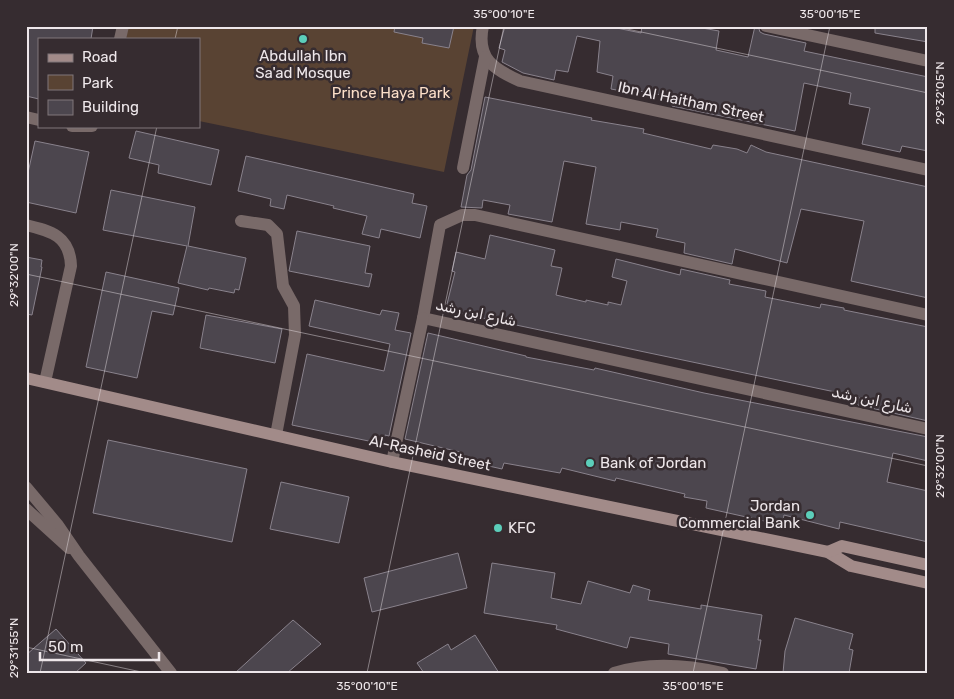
<svg xmlns="http://www.w3.org/2000/svg" width="954" height="699" viewBox="0 0 954 699" font-family="Rubik,Cairo,sans-serif">
<style>
.green{fill:#594333}
.building{fill:#4c464e;stroke:#89828c}
.lines{fill:none;stroke-linecap:round;stroke-linejoin:round}
.minor{stroke:#796a69;stroke-width:12}
.tertiary{stroke:#796a69;stroke-width:12}
.secondary{stroke:#a28b89;stroke-width:12}
.ticks{fill:none;stroke:#eee7ea;stroke-width:1;stroke-opacity:0.45}
.poi-dot{fill:#5cceba;stroke:#362c30;stroke-width:2}
.labels{text-anchor:middle;stroke-width:5;stroke-linejoin:round;paint-order:stroke}
.poi-label{font-size:15px;fill:#eee7ea;stroke:#362c30;text-anchor:start}
.park-label{font-size:15px;fill:#fbdec8;stroke:#362c30}
.street-label{font-size:15px;fill:#eee7ea;stroke:#362c30}
.neatline{fill:none;stroke:#eee7ea;stroke-width:2}
.ticks-label{font-size:12px;text-anchor:middle;fill:#eee7ea}
</style>
<rect width="100%" height="100%" fill="#362c30"/>
<!-- green -->
<path class="green" d="M128 26H474L444 172 199 121V39H126Z"/>
<!-- building -->
<g class="building">
<path d="M26 26H93L91 39H39V99L26 96Z"/>
<path d="M395 26H454L449 48 422 43 423 38 394 32Z"/>
<path d="M505 26H607L641 33 642 26H691L719 31 716 50 748 57 755 26H758L760 32 764 34 806 43 804 51 928 77V151L902 146 900 152 862 144 870 108 849 104 851 93 804 83 795 131 672 106 673 97 633 90V93L611 89 613 76 597 72 600 41 577 36 568 72 556 70 554 80 523 73 502 62 505 50 499 48Z"/>
<path d="M875 26H928V42L875 33Z"/>
<path d="M485 97 592 118 591 120 644 129 643 133 711 149 713 145 737 149 747 153 751 145 766 152 928 187V298L851 281 864 221 801 209 787 263 735 249 732 264 684 253 685 243 656 237 658 229 621 222 620 230 586 224 596 167 564 161 552 222 508 214 510 205 483 200 482 208 461 207 467 175 471 170Z"/>
<path d="M136 131 219 150 211 185 158 173 159 165 129 158Z"/>
<path d="M35 141 89 152 76 213 26 202V182Z"/>
<path d="M246 156 414 194 412 203 427 206 420 238 381 229 379 238 362 234 367 216 333 208 334 206 287 195 284 209 270 206 271 199 238 191Z"/>
<path d="M111 190 195 207 188 246 246 258 239 290 235 289 234 293 209 288 208 290 178 283 187 246 103 230Z"/>
<path d="M297 231 370 246 365 273 372 274 369 287 289 271Z"/>
<path d="M490 235 555 250 551 266 562 268 556 295 586 302V300L608 305V302L621 305 627 281 612 277 616 259 680 275 681 269 730 280 729 284 766 291 765 297 820 308 821 304 844 308V310L928 327V421L858 405 859 397 454 312 447 304 455 272 452 271 456 252 485 259Z"/>
<path d="M26 257 42 260 41 267H42L32 315 26 314Z"/>
<path d="M106 272 179 288 173 315 152 311 137 378 86 367Z"/>
<path d="M315 300 380 315 382 310 399 313 395 330 411 333 389 436 385 435 383 444 292 425 307 354 384 371 390 344 309 326Z"/>
<path d="M206 315 282 329 275 363 200 348Z"/>
<path d="M428 333 526 356V357L594 370 595 368 704 393 928 437V461L893 453 887 482 928 491V542L840 522 839 529 784 515 782 525 706 508 707 501 684 497 685 494 616 478 615 481 562 468 560 473 504 463 502 469 458 459 460 452 405 439Z"/>
<path d="M108 440 247 469 232 542 93 513Z"/>
<path d="M281 482 349 497 339 543 270 529Z"/>
<path d="M458 553 467 588 372 612 364 578Z"/>
<path d="M492 563 555 573 551 598 581 604 588 581 630 593 633 585 650 590 648 600 701 609V605L762 615 758 640H761L756 669 668 654 669 644 630 637 627 648 556 629 557 625 484 613Z"/>
<path d="M795 618 853 634 849 649 853 650 849 673H783L785 651Z"/>
<path d="M293 620 321 644 287 673H235Z"/>
<path d="M56 629 86 663 75 673H26V655Z"/>
<path d="M475 635 499 673H424L417 663 448 644 451 650Z"/>
</g>
<g class="lines">
<!-- minor -->
<g class="minor">
<path d="M483 26C476 59 494 69 520 81L928 170"/>
<path d="M766 26 928 61"/>
<path d="M120 39 123 26"/>
<path d="M26 117 39 120"/>
<path d="M72 126H92"/>
<path d="M463 168 485 57"/>
<path d="M241 221 268 225 277 234 283 286 294 306 295 335 276 435"/>
<path d="M26 225C51 231 70 236 71 266L45 382"/>
<path d="M928 315 475 215H462L440 225 423 318 928 429"/>
<path d="M392 462 423 318"/>
<path d="M614 673C648 662 688 665 723 673"/>
</g>
<!-- tertiary -->
<g class="tertiary">
<path d="M26 487 57 524 79 556 171 673"/>
<path d="M26 509 69 548"/>
</g>
<!-- secondary -->
<g class="secondary">
<path d="M26 378 392 462 828 552 851 566 928 583"/>
<path d="M828 552 842 546 928 565"/>
</g>
</g>
<!-- ticks -->
<path class="ticks" d="M613 26 928 93M175 39 178 26M26 274 928 466M26 647 146 673M40 673 157 126M367 673 504 26M693 673 830 26"/>
<!-- markers -->
<g class="poi-dot">
<circle cx="303" cy="39" r="5"/>
<circle cx="590" cy="463" r="5"/>
<circle cx="810" cy="515" r="5"/>
<circle cx="498" cy="528" r="5"/>
</g>
<g class="labels">
<!-- poi labels -->
<g class="poi-label">
<text x="303" y="61" text-anchor="middle">Abdullah Ibn<tspan x="303" dy="17">Sa'ad Mosque</tspan></text>
<text x="600" y="468">Bank of Jordan</text>
<text x="800" y="511" text-anchor="end">Jordan<tspan x="800" dy="17">Commercial Bank</tspan></text>
<text x="508" y="533">KFC</text>
</g>
<!-- park labels -->
<g class="park-label">
<text x="391" y="98">Prince Haya Park</text>
</g>
<!-- street labels -->
<g class="street-label">
<text transform="translate(691 102) rotate(12)" y="5">Ibn Al Haitham Street</text>
<text transform="translate(476 313) rotate(12)" y="5">شارع ابن رشد</text>
<text transform="translate(872 400) rotate(12)" y="5">شارع ابن رشد</text>
<text transform="translate(430 453) rotate(12)" y="5">Al-Rasheid Street</text>
</g>
</g>
<!-- border -->
<rect width="954" height="699" fill="none" stroke="#362c30" stroke-width="55"/>
<!-- legend -->
<rect x="38" y="38" width="162" height="90" fill="#362c30" stroke="#80777a"/>
<rect x="48" y="54" width="25" height="8" fill="#a28b89" stroke="#80777a"/>
<text x="82" y="62" font-size="15" fill="#eee7ea">Road</text>
<rect x="48" y="75" width="25" height="15" fill="#594333" stroke="#80777a"/>
<text x="82" y="88" font-size="15" fill="#eee7ea">Park</text>
<rect x="48" y="100" width="25" height="15" fill="#4c464e" stroke="#80777a"/>
<text x="82" y="112" font-size="15" fill="#eee7ea">Building</text>
<!-- scale -->
<path d="M40 652v8h119v-8" fill="none" stroke="#eee7ea" stroke-width="2.5"/>
<text x="48" y="652" font-size="15" fill="#eee7ea" stroke="#362c30" stroke-width="4" paint-order="stroke">50 m</text>
<rect x="28" y="28" width="898" height="644" class="neatline"/>
<g class="ticks-label">
<text x="504" y="18">35°00'10"E</text>
<text x="830" y="18">35°00'15"E</text>
<text transform="translate(940 93) rotate(-90)" y="4">29°32'05"N</text>
<text transform="translate(14 275) rotate(-90)" y="4">29°32'00"N</text>
<text transform="translate(940 466) rotate(-90)" y="4">29°32'00"N</text>
<text transform="translate(14 648) rotate(-90)" y="4">29°31'55"N</text>
<text x="367" y="690">35°00'10"E</text>
<text x="693" y="690">35°00'15"E</text>
</g>
</svg>
